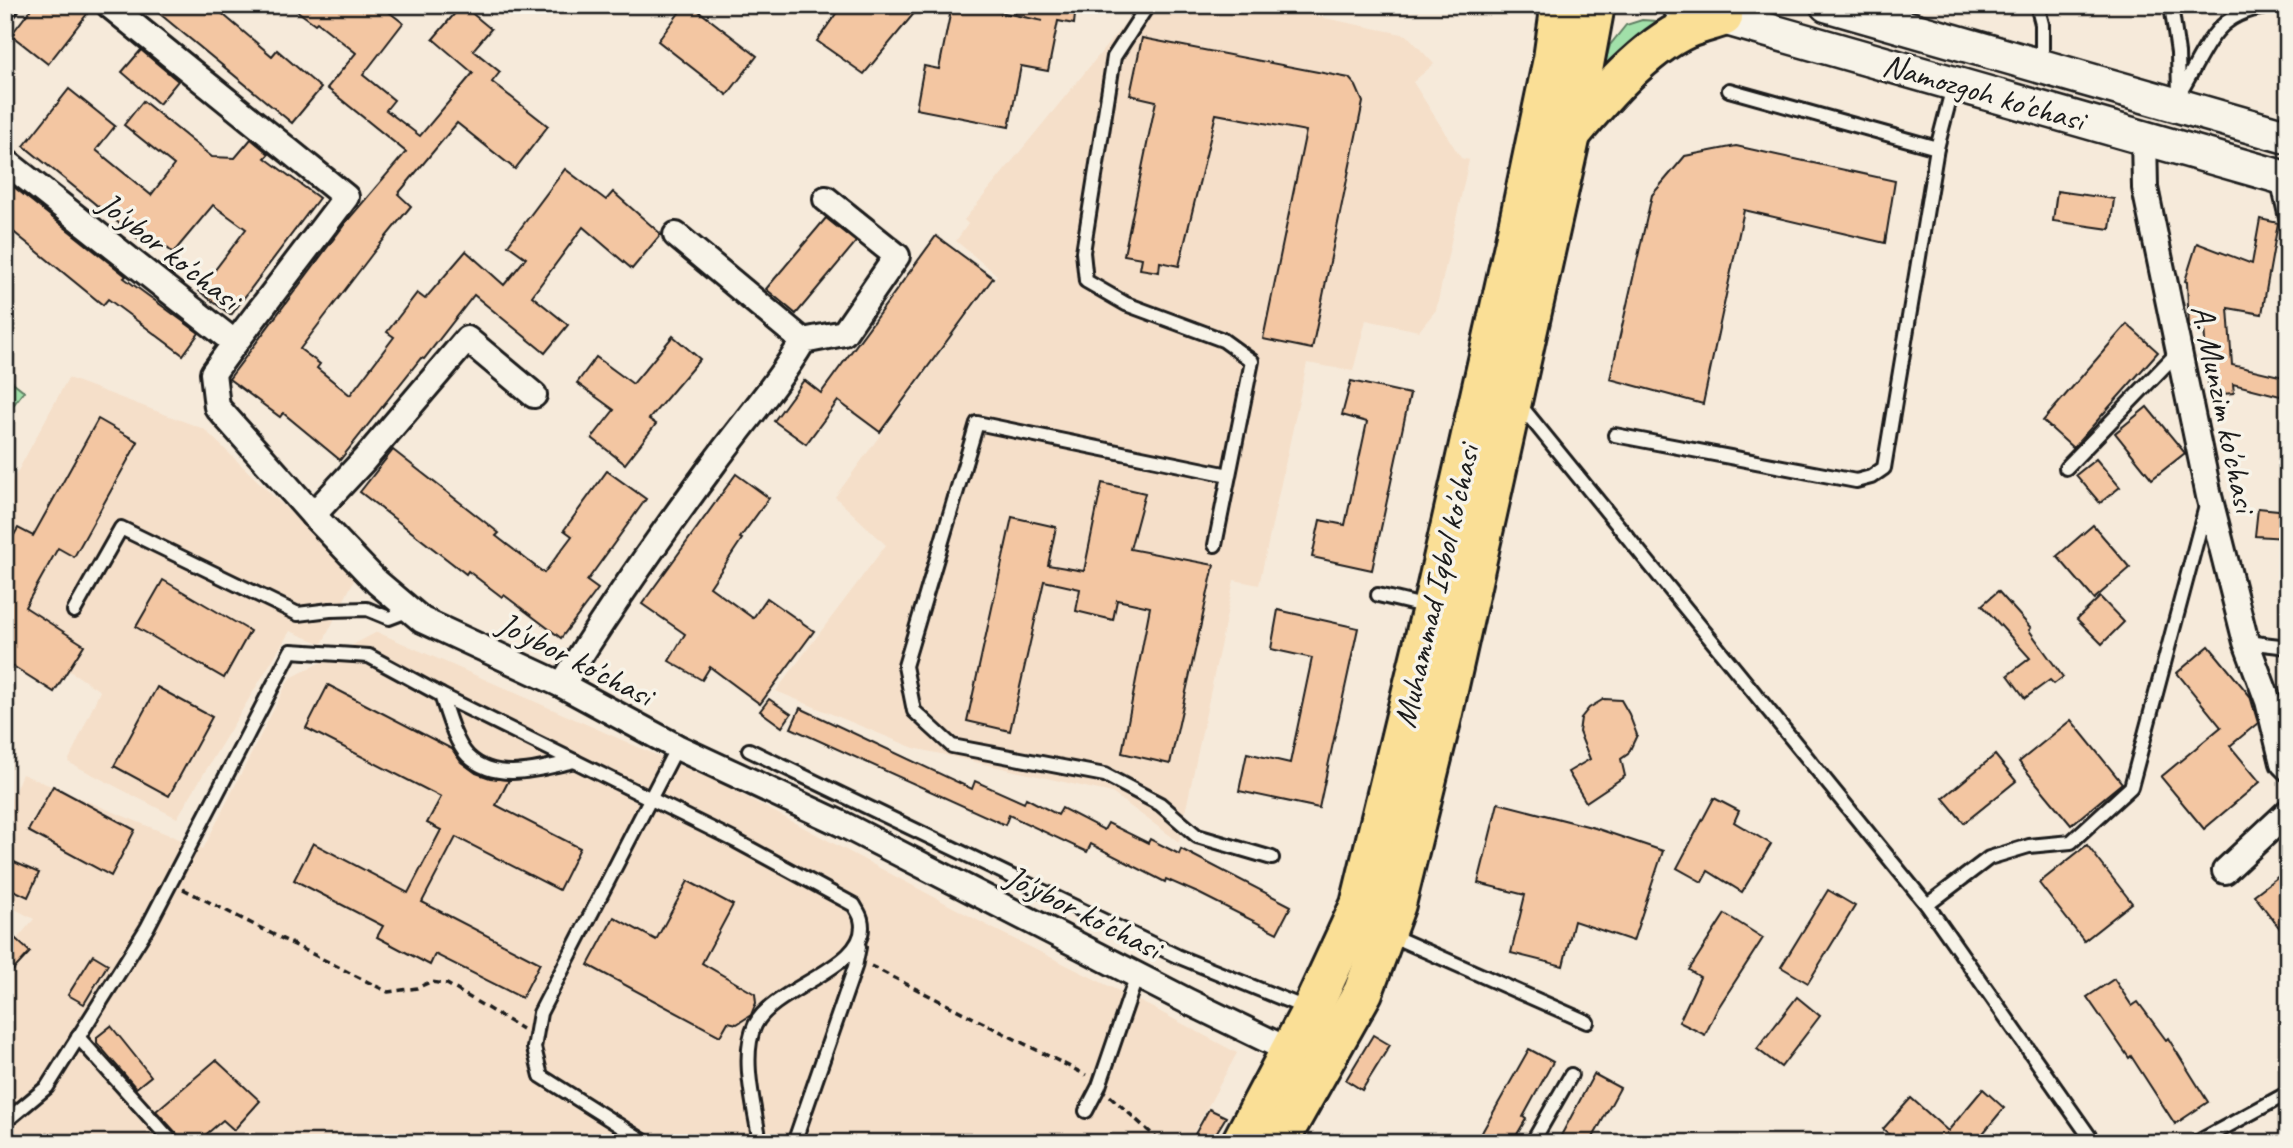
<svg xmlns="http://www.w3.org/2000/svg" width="2293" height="1148" viewBox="0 0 2293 1148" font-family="Caveat,sans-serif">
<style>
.built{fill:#f5dfc9}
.green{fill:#a1e0a9;stroke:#5e7e62;stroke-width:2}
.building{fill:#f3c6a2;stroke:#1c1c1c;stroke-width:2}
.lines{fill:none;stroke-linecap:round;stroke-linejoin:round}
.service-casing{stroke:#1c1c1c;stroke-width:18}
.minor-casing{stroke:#1c1c1c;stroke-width:30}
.secondary-casing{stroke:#1c1c1c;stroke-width:38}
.primary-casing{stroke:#1c1c1c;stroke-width:44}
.path{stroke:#1c1c1c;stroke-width:3.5;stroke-dasharray:7 5;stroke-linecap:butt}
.service{stroke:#f7f3e8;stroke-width:12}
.minor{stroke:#f7f3e8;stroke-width:24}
.secondary{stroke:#f7f3e8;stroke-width:33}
.primary{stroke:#fadf96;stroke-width:38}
.labels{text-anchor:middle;stroke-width:7;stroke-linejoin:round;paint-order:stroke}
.street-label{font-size:33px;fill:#1c1c1c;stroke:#f7f3e8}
</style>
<rect width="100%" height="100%" fill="#f6eada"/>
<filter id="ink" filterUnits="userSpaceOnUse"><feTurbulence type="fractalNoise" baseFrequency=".0143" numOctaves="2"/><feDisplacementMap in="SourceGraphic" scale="14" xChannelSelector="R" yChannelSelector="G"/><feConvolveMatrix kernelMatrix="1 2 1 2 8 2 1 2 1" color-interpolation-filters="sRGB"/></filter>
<g filter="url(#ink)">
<!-- built -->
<g class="built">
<path d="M1140 5H1262L1407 35 1434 64 1413 82 1461 158 1469 160 1436 310 1419 331 1366 320 1353 371 1307 363 1259 585 1234 580 1179 842 1112 793 914 748 776 691 886 545 835 497 997 275 956 241 968 224 964 220Z"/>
<path d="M68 378 204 429 356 576 322 644 290 631 177 818 68 762 100 691 73 673 5 642V495Z"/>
<path d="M377 632 722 784 994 929 1155 1009 1237 1053 1188 1143H5V953L34 919 5 904V814L22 774 203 849 289 679Z"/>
</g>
<!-- green -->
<g class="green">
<path d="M1642 20 1674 22 1597 90 1610 45 1626 25Z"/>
<path d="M5 376 24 391 5 416Z"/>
</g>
<!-- building -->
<g class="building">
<path d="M34 5H76L87 14 48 64 11 35Z"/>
<path d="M149 5H212L272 56 277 50 321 88 292 123Z"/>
<path d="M289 5H380L403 23 363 75 394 100 386 110 420 136 473 73 433 39 462 5 491 29 473 50 500 72 492 82 548 126 515 169 457 123 398 194 411 206 376 249 300 349 320 364 317 368 350 395 394 337 387 332 417 293 425 299 466 251 504 285 526 258 508 245 565 169 606 200 613 192 661 234 632 269 583 227 532 296 568 325 545 353 474 295 424 359 421 358 340 460 283 413 280 417 229 379 347 221 406 152 327 88 356 53 317 22 315 24Z"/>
<path d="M685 5H691L757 56 727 95 658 41Z"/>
<path d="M842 5H921L864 74 817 41Z"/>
<path d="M952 5H966L1043 21 1015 15 1016 5H1076L1074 24 1058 21 1048 71 1021 66 1009 127 916 109 924 66 939 69Z"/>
<path d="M1142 38 1349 78 1356 86 1363 102 1312 349 1263 339 1306 131 1216 114 1179 266 1160 262 1159 272 1140 269 1142 258 1124 255 1156 101 1130 95Z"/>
<path d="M141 50 178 81 159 104 122 72Z"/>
<path d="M69 89 115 126 96 150 151 195 174 165 124 125 143 101 212 157 235 158 251 139 269 154 265 158 319 198 231 315 199 291 246 229 213 205 173 253 149 232 142 242 24 146Z"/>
<path d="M1736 146 1895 181 1885 243 1744 210 1703 404 1610 379 1652 195 1685 156Z"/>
<path d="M5 180 126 276 124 278 199 333 183 355 108 299 103 305 5 225Z"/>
<path d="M2057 191 2114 199 2110 229 2053 221Z"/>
<path d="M826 218 856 242 796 314 766 289Z"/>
<path d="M2260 219 2278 223 2262 314 2228 308 2232 365 2288 378V398L2233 384 2234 393 2209 395 2204 327H2189L2187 282 2185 281 2197 243 2252 264Z"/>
<path d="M936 236 993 278 880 432 838 401 806 444 774 421 804 380 821 393Z"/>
<path d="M2127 324 2158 352 2073 448 2043 421Z"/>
<path d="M673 336 700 359 649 419 656 424 625 464 592 438 614 410 577 383 596 357 633 384Z"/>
<path d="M1351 381 1410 394 1372 570 1312 557 1320 520 1345 525 1367 422 1342 415Z"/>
<path d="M2147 407 2185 453 2152 479 2115 433Z"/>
<path d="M98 419 138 442 74 557 58 548 25 607 84 645 54 692 5 661V551L18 528 33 536Z"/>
<path d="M393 450 499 533 496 536 544 573 572 536 564 530 607 471 646 499 587 581 598 589 561 638 504 595 502 597 468 571 466 574 360 492Z"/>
<path d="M2096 459 2120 487 2100 503 2076 475Z"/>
<path d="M736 474 769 498 740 538 742 539 710 587 753 618 767 598 814 631 760 704 710 667 702 680 669 661 685 634 642 604Z"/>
<path d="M1102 483 1145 493 1130 549 1214 565 1170 764 1122 753 1150 607 1117 600 1113 620 1076 611 1080 589 1044 581 1010 731 967 721 1012 517 1056 527 1048 565 1084 571Z"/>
<path d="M2258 508 2288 511 2286 538 2255 536Z"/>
<path d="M2093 525 2130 568 2094 599 2057 556Z"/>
<path d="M163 580 250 631 224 678 136 627Z"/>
<path d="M1998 591 2031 628 2029 630 2063 677 2054 684 2050 680 2025 698 2008 675 2030 658 1982 605Z"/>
<path d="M2100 597 2124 622 2102 644 2077 619Z"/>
<path d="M1278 610 1358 628 1319 808 1239 791 1247 753 1290 763 1312 658 1271 649Z"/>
<path d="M2209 646 2250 696 2258 723 2230 746 2260 782 2204 829 2161 777 2221 727 2177 673Z"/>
<path d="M328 685 452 749 461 762 476 773 490 778 509 780 496 805 580 848 559 890 456 837 422 902 540 963 522 998 435 954 430 965 377 937 383 926 294 880 313 843 408 893 441 830 427 823 441 797 306 728Z"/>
<path d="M157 687 212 717 169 796 114 766Z"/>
<path d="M769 699 791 714 782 727 760 711Z"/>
<path d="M1604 699 1621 700 1629 714 1637 735 1628 754 1621 759 1625 776 1586 802 1568 772 1590 759 1579 732 1581 718 1589 708Z"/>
<path d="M800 708 972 789 975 781 1024 803 1026 798 1058 815 1062 808 1104 830 1108 823 1148 843 1150 839 1179 854 1181 849 1291 906 1277 933 1200 894 1166 879 1165 882 1091 844 1087 852 1009 815 1005 825 791 728Z"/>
<path d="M2071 720 2122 783 2071 825 2019 762Z"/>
<path d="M1995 755 2016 781 1964 823 1943 798Z"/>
<path d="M53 786 135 830 111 876 28 831Z"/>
<path d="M1714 798 1739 811 1734 822 1771 844 1742 892 1708 871 1702 882 1677 868Z"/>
<path d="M1498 803 1595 828 1663 851 1633 941 1574 921 1563 966 1511 953 1525 895 1478 883Z"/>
<path d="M2087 845 2132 903 2084 941 2039 883Z"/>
<path d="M5 858 39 873 28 897 5 886Z"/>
<path d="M2288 869V939L2254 895Z"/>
<path d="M688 881 733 905 702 963 755 994 756 1003 751 1015 737 1024 728 1022 720 1036 588 965 614 917 656 940Z"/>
<path d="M1828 890 1855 906 1808 983 1781 967Z"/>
<path d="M1725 914 1763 938 1718 1008 1705 1035 1679 1022 1700 977 1689 970Z"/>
<path d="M5 929 30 952 5 979Z"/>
<path d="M93 955 108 964 84 1004 68 995Z"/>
<path d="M2114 979 2132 1006 2138 1002 2166 1040 2168 1038 2208 1102 2175 1124 2131 1056 2129 1058 2087 997Z"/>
<path d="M1797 997 1820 1016 1781 1067 1757 1049Z"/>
<path d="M111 1026 151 1076 136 1088 97 1043V1037Z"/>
<path d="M1373 1035 1390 1045 1362 1090 1346 1080Z"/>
<path d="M1529 1049 1553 1062 1523 1117 1526 1119 1512 1143H1476Z"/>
<path d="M216 1060 260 1101 234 1130 223 1120 196 1143H182L180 1137 156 1111Z"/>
<path d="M1594 1074 1620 1088 1590 1143H1557Z"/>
<path d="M1983 1089 2004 1108 1975 1143H1899L1883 1129 1911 1098 1948 1131Z"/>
<path d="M1209 1109 1226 1117 1210 1143H1190Z"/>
</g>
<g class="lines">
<defs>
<g id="service">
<path d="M1148 5 1114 57 1083 252 1086 281 1126 304 1223 340 1252 361 1215 545"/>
<path d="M2037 5 2042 24V66"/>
<path d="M2171 5 2178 53 2179 95"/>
<path d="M1729 90 1937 148 1954 83"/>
<path d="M2179 94C2212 41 2213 7 2288 5"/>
<path d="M2277 179 2288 227"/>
<path d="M1520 405 1927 905 2094 1143"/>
<path d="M1615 435 1856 481 1871 477 1884 468 1937 148"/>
<path d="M2066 468 2179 351"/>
<path d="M1229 475 977 423 905 666 914 711 952 746 1105 775 1160 804 1197 836 1272 858"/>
<path d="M1378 595 1428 607"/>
<path d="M74 611 121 528 298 614 330 610 367 609 389 618 410 610"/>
<path d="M2246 642 2288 647"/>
<path d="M441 695C447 713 455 743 468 756 496 784 542 768 575 761"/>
<path d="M749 750 1177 956 1308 1009"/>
<path d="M1927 905 1989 858 2029 846 2071 842 2131 787 2206 506"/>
<path d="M1390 935 1587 1022"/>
<path d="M78 1037 173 1143"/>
<path d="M1086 1111 1099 1086 1137 975"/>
<path d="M5 1122 47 1087 147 928 291 651 369 656 441 695 736 841 854 905C856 909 860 914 861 919 873 967 774 986 755 1025 740 1056 755 1109 760 1143"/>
<path d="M212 1143H215"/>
<path d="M647 1143 541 1076 534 1048 540 1013 677 747"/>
<path d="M794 1143 855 967 859 947"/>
<path d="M1532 1143 1571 1075"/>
<path d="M2196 1143 2288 1093"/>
</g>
<g id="minor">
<path d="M109 5 346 197 235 343"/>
<path d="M5 7 6 5"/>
<path d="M2144 136 2145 188 2209 496 2246 642 2268 701 2283 763 2288 768"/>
<path d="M5 161 235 343 213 373 217 407 313 515 377 582 422 620 562 685 677 747 842 824 1187 1001 1290 1051"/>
<path d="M676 235 803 341"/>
<path d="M313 515 364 460 467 339 534 395"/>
<path d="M562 685C609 608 661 535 714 463 744 422 777 385 803 341L844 333 897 256 826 199"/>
<path d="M2225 871 2288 812"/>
</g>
<g id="secondary">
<path d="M1679 5 2288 179"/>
<path d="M1827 5 2288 137"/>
</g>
<g id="primary">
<path d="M1572 133C1601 99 1644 48 1686 29 1697 24 1711 21 1723 17"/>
<path d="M1241 1143 1311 1011 1360 905 1432 608 1515 241 1553 59 1559 17 1558 5"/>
<path d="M1278 1143 1363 992 1396 904 1442 717 1571 135 1595 5"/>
</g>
</defs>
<!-- service casing -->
<use href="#service" class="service-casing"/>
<!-- minor casing -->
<use href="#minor" class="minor-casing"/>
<!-- secondary casing -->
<use href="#secondary" class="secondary-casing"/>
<!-- primary casing -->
<use href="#primary" class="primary-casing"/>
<!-- path -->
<g class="path">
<path d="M183 889 388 992 417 988 430 982 447 984 522 1029"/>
<path d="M871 966 1086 1075"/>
<path d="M1110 1096 1162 1143"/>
</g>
<!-- service -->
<use href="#service" class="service"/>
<!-- minor -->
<use href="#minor" class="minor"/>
<!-- secondary -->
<use href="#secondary" class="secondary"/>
<!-- primary -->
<use href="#primary" class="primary"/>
</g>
</g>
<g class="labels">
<!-- street labels -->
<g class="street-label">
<text transform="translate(1984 91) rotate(16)" y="12">Namozgoh ko'chasi</text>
<text transform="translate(170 250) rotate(38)" y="12">Jo'ybor ko'chasi</text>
<text transform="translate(2225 408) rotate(78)" y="12">A. Munzim ko'chasi</text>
<text transform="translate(1435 586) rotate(-77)" y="12">Muhammad Iqbol ko'chasi</text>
<text transform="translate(576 658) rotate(27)" y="12">Jo'ybor ko'chasi</text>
<text transform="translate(1084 911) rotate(27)" y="12">Jo'ybor ko'chasi</text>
</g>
</g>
<!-- margin -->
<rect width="2293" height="1148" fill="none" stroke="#f7f3e8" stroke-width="28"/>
<rect x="14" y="14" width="2265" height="1120" fill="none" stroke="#1c1c1c" stroke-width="2.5" filter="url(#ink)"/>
</svg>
